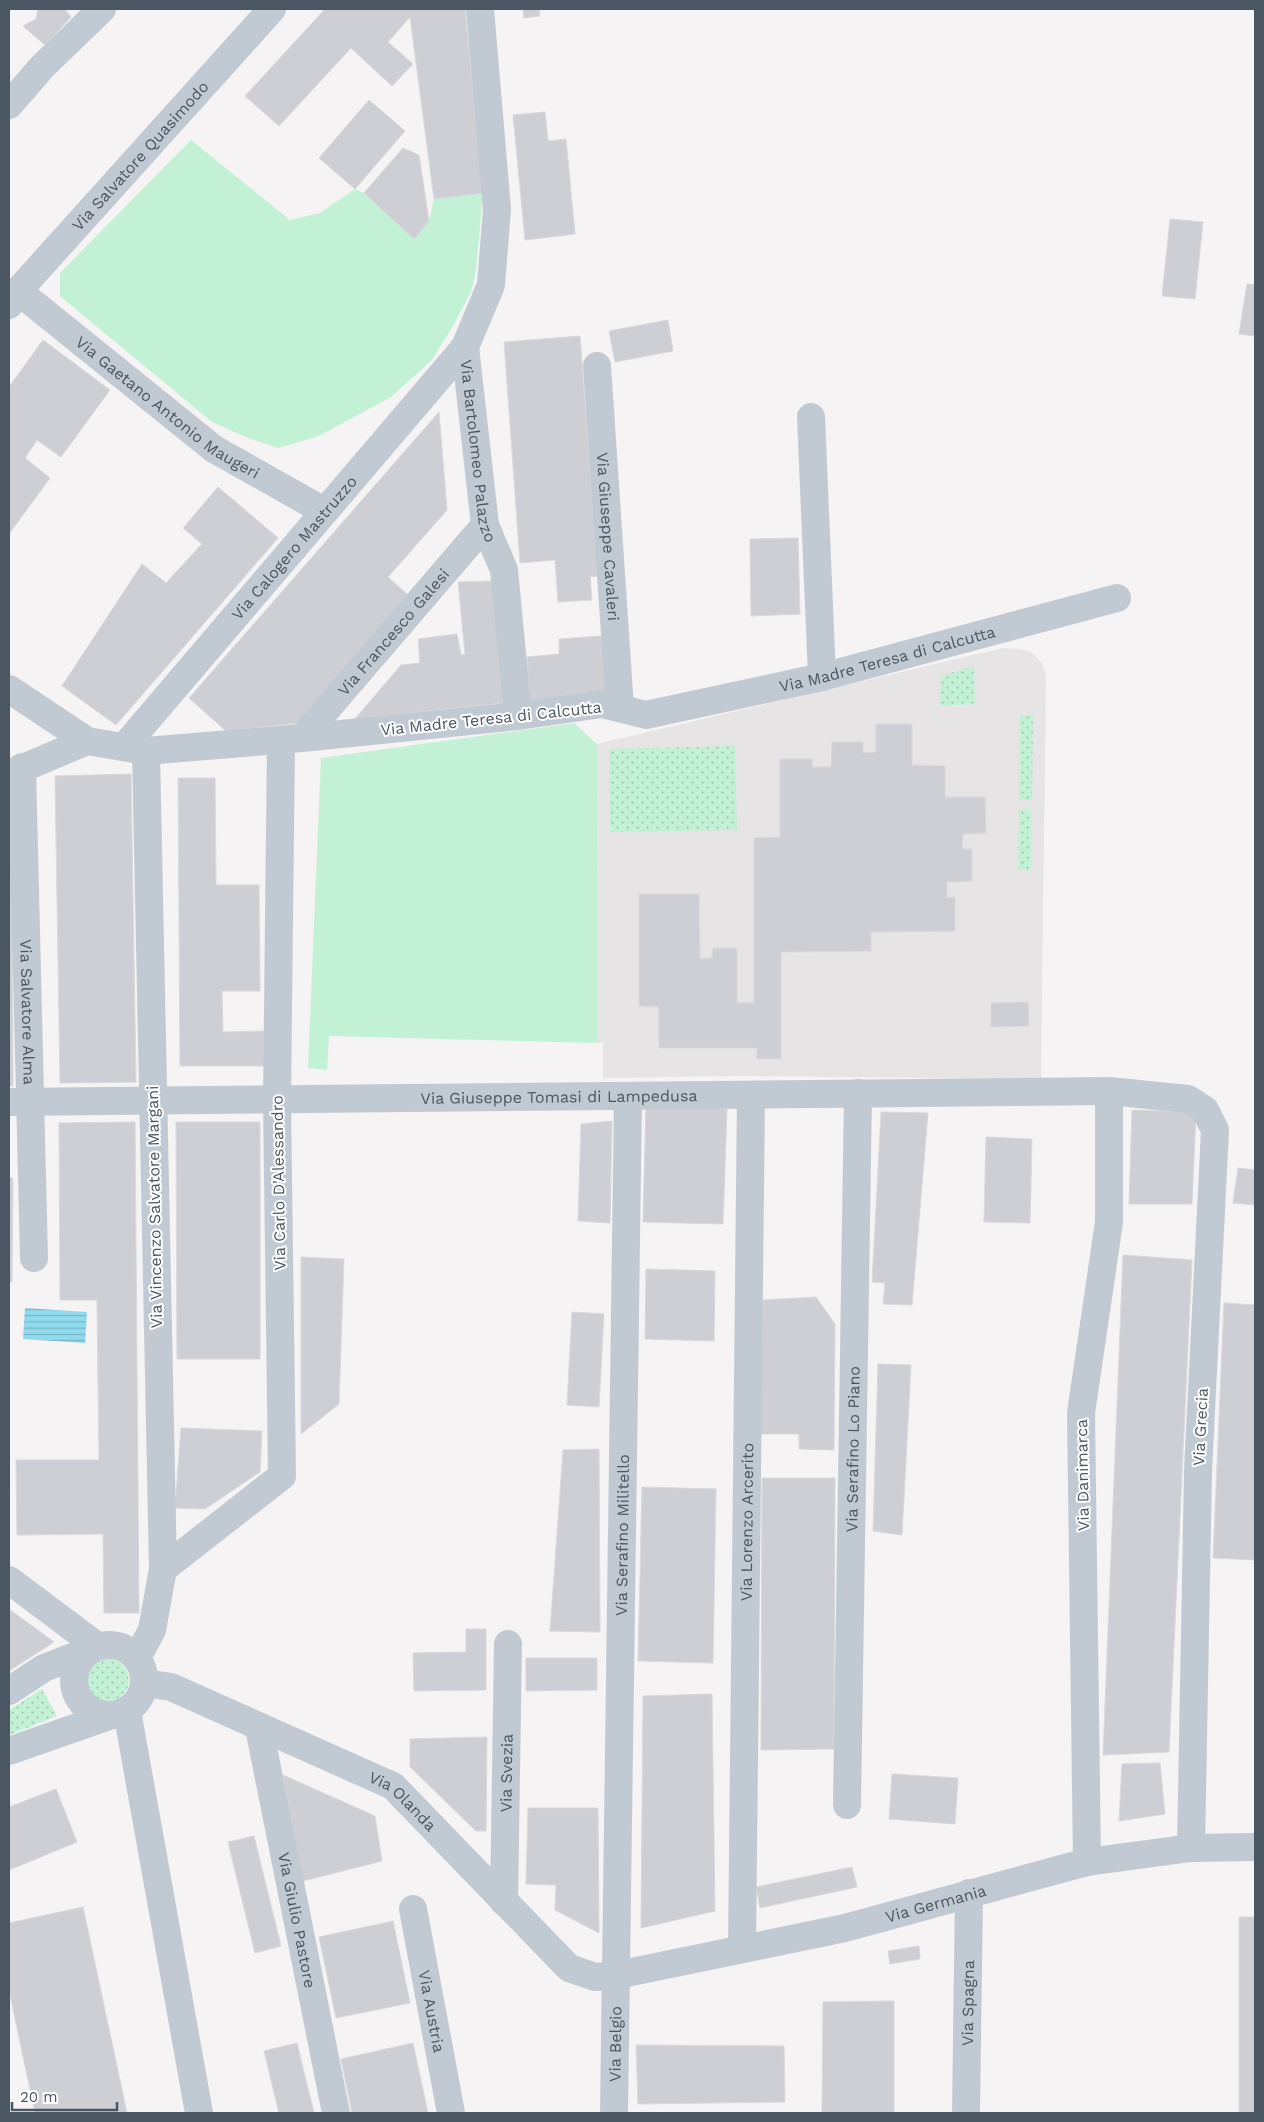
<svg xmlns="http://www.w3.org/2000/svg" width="1264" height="2122" viewBox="0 0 1264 2122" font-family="'Work Sans',sans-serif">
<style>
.education{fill:#e6e4e5}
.grass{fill:#c3f1d5}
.garden{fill:url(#garden-dots)}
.water{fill:url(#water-rules)}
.building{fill:#cdcfd5;stroke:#d7d9de}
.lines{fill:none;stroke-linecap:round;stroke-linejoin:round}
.street{stroke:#c1cad2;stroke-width:28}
.labels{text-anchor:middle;stroke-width:4;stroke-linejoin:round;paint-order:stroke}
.street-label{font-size:16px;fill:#4a5661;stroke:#fff}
</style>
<defs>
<pattern id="garden-dots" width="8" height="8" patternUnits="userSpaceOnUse" patternTransform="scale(1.25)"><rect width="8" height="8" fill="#c3f1d5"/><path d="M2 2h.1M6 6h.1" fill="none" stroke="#a0c6b0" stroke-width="1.8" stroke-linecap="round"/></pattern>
<pattern id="water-rules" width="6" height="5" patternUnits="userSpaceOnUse" patternTransform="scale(1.25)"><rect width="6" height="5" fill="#90daee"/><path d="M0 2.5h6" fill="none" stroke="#78b4c4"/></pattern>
</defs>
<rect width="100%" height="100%" fill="#f5f3f3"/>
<!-- education -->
<path class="education" d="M1003 648 1019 649 1031 652 1042 663 1046 676 1041 1079 742 1076 603 1078V1042L598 1043 597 744Z"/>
<!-- grass -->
<g class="grass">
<path d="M191 140 290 220 320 213 355 189 364 193 414 239 429 221 434 199 483 193 476 271 471 292 454 324 432 360 391 397 319 436 278 448 248 438 212 422 60 296V273Z"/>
<path d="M574 723 597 744 598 1043 329 1036 327 1070 308 1068 321 758Z"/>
</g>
<!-- garden -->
<g class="garden">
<path d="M974 666 975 704 940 706 941 676Z"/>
<path d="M1020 715H1033L1032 800H1019Z"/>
<path d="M735 746 737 830 610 832 609 749Z"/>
<path d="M1019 810H1031V870H1018Z"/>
<circle cx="108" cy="1680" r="21"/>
<path d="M42 1689 57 1716 9 1735V1710Z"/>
</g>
<!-- water -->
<path class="water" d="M25 1308 87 1312 85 1343 23 1339Z"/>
<!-- building -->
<g class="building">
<path d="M38 9H65L71 17 45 45 23 26 36 19Z"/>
<path d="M325 9H465L483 193 434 199 410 17 388 42 413 64 392 86 351 48 279 126 245 96Z"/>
<path d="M523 9H539L540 16 524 18Z"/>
<path d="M369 100 405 131 355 189 319 158Z"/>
<path d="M545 112 548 141 566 139 575 234 525 240 513 115Z"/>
<path d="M403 148 419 155 429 221 414 239 364 193Z"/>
<path d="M1170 219 1203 222 1195 299 1162 296Z"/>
<path d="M1247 284 1255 285V336L1239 334Z"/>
<path d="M668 320 673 351 615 362 609 331Z"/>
<path d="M580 336 598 576 590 577 592 600 558 602 555 560 520 563 504 342Z"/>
<path d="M43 340 110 390 61 457 37 440 25 458 50 478 9 534V387Z"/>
<path d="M439 412 447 510 388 577 408 595 298 723 226 731 189 698Z"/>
<path d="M218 487 278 538 116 725 62 686 142 564 166 583 202 544 183 528Z"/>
<path d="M798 538 800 614 751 616 750 539Z"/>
<path d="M492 581 503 703 355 719 401 665 420 663 418 639 457 634 461 655 465 654 458 582Z"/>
<path d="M602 636 606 694 530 700 527 657 559 654V639Z"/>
<path d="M876 724H912V765L945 766V797H985L986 833 963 834 962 849H972V881L947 882V898L955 897V931L871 932V951L781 952V1059H757V1048H659V1007L639 1006V894H699L700 959 712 958 713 948H737V1003H754V838L780 837V759H813L812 767H831L832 742H863V753L876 752Z"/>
<path d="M131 774 136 1082 60 1083 55 776Z"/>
<path d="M178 778H215L216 885H259L260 991H222L223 1032 264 1031V1066H180Z"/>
<path d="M9 814H12L13 1086H9Z"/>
<path d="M1028 1002 1029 1026 991 1027V1003Z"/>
<path d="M646 1107 727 1109 723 1224 643 1222Z"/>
<path d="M1132 1110 1196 1112 1192 1204H1129Z"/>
<path d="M881 1112 928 1113 912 1305 883 1304 885 1283 872 1282Z"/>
<path d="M612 1121 610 1223 578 1221 581 1124Z"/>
<path d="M135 1122 139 1613H104L103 1534 17 1535 16 1460H99L97 1300H60L59 1123Z"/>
<path d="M176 1122H260V1359H177Z"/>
<path d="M986 1137 1032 1139 1030 1223 984 1222Z"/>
<path d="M1238 1168 1255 1170V1205L1233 1203Z"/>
<path d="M9 1178H13L12 1282H9Z"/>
<path d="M1123 1255 1192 1260 1169 1752 1103 1755Z"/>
<path d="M301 1257 344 1259 339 1404 301 1434Z"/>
<path d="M646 1269 715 1271 714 1341 645 1339Z"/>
<path d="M816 1297 835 1324 834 1450 799 1449V1434H760L763 1300Z"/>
<path d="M1224 1303 1255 1305V1560L1213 1558Z"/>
<path d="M572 1312 604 1314 599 1407 567 1405Z"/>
<path d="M878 1364 911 1365 902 1535 873 1531Z"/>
<path d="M181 1428 262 1431 260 1472 205 1509 175 1508Z"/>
<path d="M599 1449 600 1632 550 1631 563 1450Z"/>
<path d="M762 1478H835L834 1749 761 1750Z"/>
<path d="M642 1487 716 1489 713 1663 638 1661Z"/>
<path d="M9 1609 54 1642 9 1671Z"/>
<path d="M466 1629H486V1690L414 1691 413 1653 466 1652Z"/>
<path d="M526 1658H597V1690L526 1691Z"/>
<path d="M712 1694 715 1911 641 1928 643 1696Z"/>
<path d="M487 1737 486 1831H476L410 1767V1739Z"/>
<path d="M1160 1763 1165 1814 1119 1821 1122 1764Z"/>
<path d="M892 1774 958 1778 955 1824 889 1819Z"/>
<path d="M283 1775 375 1816 382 1861 303 1881Z"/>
<path d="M56 1789 77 1842 9 1870V1807Z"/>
<path d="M528 1808H598L599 1933 555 1910 556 1885 526 1884Z"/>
<path d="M254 1836 281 1946 255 1953 228 1842Z"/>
<path d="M852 1867 857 1887 760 1908 756 1887Z"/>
<path d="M83 1907 127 2113H35L9 1990V1923Z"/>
<rect x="1239" y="1917" width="16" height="196"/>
<path d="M393 1921 410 2003 336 2018 319 1937Z"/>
<path d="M919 1946 920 1959 890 1964 888 1951Z"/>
<path d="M894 2001V2113H822L823 2002Z"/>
<path d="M297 2043 314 2113H279L264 2051Z"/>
<path d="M413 2043 428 2113H352L341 2059Z"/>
<path d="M636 2045 784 2046 785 2102 638 2104Z"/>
</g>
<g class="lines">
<!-- street -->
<g class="street">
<path id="s1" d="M480 9 497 209 491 285 465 347 485 525 504 570 518 716"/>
<path d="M9 105 42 67 102 9"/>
<path id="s2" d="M18 291 214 449 324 511"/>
<path id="s3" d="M9 305 18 291 272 9"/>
<path id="s4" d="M597 366 620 708"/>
<path d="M811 417 822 677"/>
<path d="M9 689 87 741"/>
<path id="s5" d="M302 738 485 525"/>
<path id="s6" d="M124 747 465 347"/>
<path id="s7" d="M22 767 34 1258"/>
<path id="s8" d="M9 774 87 741 146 751 302 738 518 716 602 704 646 715 822 677 1117 598"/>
<path id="s9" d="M9 1102 1109 1091 1188 1099 1205 1110 1215 1130 1198 1471 1191 1848"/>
<path d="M163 1569 282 1476 277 1100 281 740"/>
<path d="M9 1580 97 1646"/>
<circle cx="109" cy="1680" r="35"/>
<path d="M137 1658 152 1630 163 1569 146 751"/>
<path id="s10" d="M145 1683 171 1687 393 1786 569 1968 595 1977 617 1975 845 1928 1087 1862 1191 1848 1255 1847"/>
<path d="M9 1691 44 1668 88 1651"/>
<path d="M127 1711 199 2113"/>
<path id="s11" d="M259 1728 336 2113"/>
<path d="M9 1751 109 1716"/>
<path id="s12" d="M847 1805 858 1093"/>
<path d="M1087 1862 1081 1413 1109 1222V1091"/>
<path id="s13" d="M504 1902 508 1644"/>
<path id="s14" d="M413 1909 451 2113"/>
<path id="s15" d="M742 1948 751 1095"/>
<path id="s16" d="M614 2113 628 1096"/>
<path id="s17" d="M966 2113 969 1893"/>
</g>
</g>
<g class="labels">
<!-- street labels -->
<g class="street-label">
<text dy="6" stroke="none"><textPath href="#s3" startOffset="199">Via Salvatore Quasimodo</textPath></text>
<text dy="6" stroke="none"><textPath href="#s2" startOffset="190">Via Gaetano Antonio Maugeri</textPath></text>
<text dy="6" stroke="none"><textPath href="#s1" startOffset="449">Via Bartolomeo Palazzo</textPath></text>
<text dy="6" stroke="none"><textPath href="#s4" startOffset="171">Via Giuseppe Cavaleri</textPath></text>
<text dy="6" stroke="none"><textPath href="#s6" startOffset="262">Via Calogero Mastruzzo</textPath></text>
<text dy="6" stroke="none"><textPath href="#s5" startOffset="140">Via Francesco Galesi</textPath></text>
<text dy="6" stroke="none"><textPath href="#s8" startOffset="896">Via Madre Teresa di Calcutta</textPath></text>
<text transform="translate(491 718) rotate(-6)" y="6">Via Madre Teresa di Calcutta</text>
<text dy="6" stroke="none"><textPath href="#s7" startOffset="245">Via Salvatore Alma</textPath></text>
<text dy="6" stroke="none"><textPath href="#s9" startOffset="550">Via Giuseppe Tomasi di Lampedusa</textPath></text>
<text transform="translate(278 1183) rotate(-91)" y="6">Via Carlo D'Alessandro</text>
<text transform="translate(154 1207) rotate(-91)" y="6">Via Vincenzo Salvatore Margani</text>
<text transform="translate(1200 1427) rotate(-87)" y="6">Via Grecia</text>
<text dy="6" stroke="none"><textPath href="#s12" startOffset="356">Via Serafino Lo Piano</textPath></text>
<text transform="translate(1082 1475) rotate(-91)" y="6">Via Danimarca</text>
<text dy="6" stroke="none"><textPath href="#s15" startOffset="426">Via Lorenzo Arcerito</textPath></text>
<text dy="6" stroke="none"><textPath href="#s16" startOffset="578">Via Serafino Militello</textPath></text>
<text dy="6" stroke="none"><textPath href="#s13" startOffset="129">Via Svezia</textPath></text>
<text dy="6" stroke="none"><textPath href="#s10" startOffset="286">Via Olanda</textPath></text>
<text dy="6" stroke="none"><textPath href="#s10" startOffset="899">Via Germania</textPath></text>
<text dy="6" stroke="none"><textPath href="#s11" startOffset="196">Via Giulio Pastore</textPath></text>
<text dy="6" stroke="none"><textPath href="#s17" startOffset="110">Via Spagna</textPath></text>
<text dy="6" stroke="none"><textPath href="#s14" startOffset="104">Via Austria</textPath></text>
<text dy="6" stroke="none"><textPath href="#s16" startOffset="69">Via Belgio</textPath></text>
</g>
</g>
<!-- border -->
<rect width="1264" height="2122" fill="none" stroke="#4a5661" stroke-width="20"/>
<!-- scale -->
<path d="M12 2102v8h105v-8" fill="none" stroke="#4a5661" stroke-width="2.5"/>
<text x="20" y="2102" font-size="15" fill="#4a5661" stroke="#ffffff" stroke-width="4" paint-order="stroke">20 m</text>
</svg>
